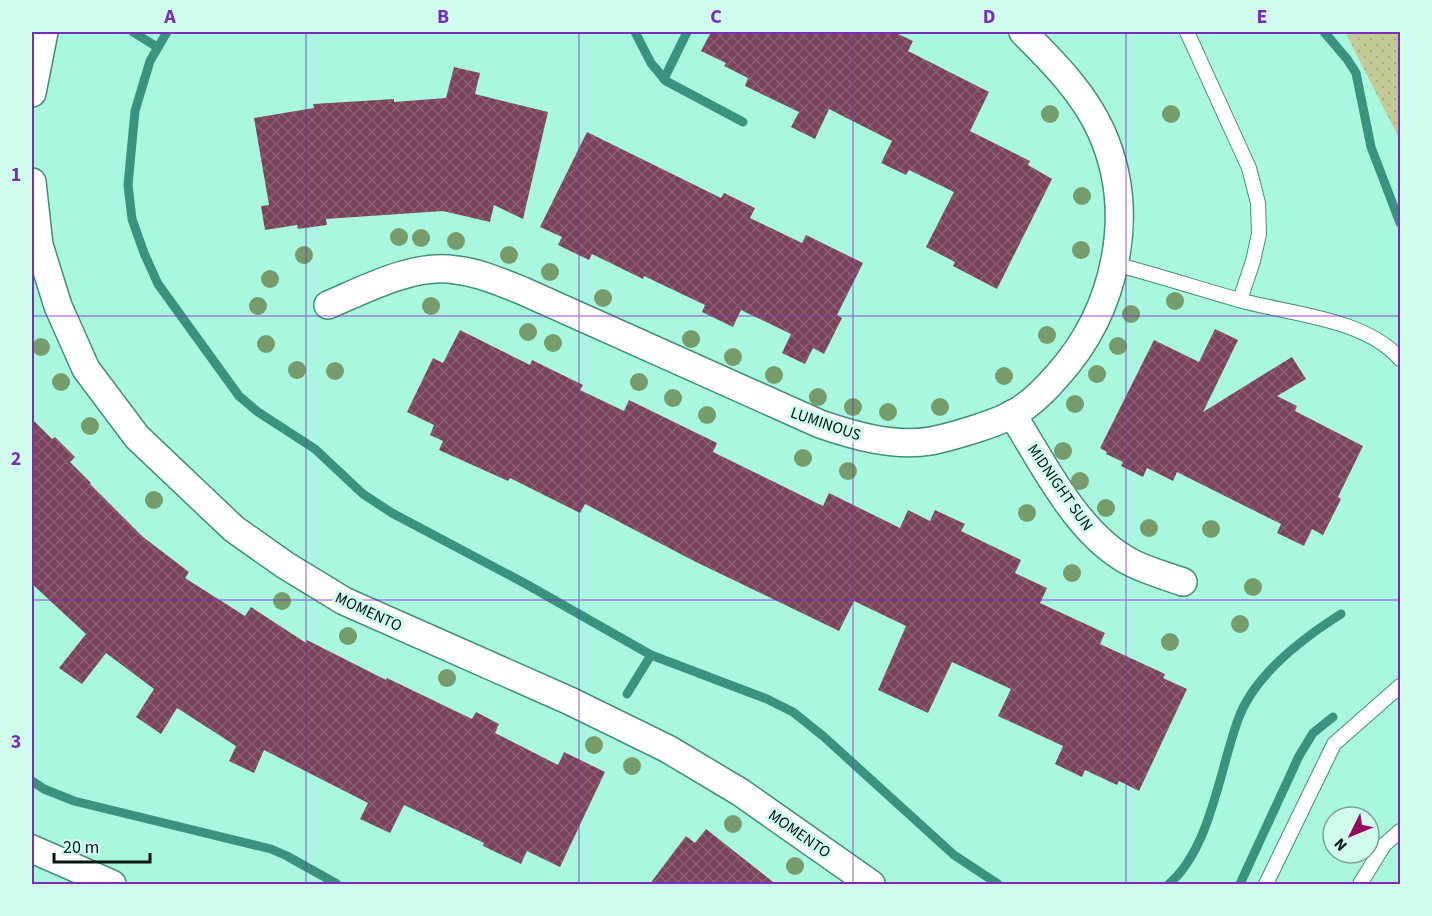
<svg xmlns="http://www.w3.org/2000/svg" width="1432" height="916" viewBox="0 0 1432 916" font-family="'Source Sans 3',sans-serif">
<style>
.park{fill:url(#park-dots)}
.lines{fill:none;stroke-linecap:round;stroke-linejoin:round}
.stream{stroke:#3a937e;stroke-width:9}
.building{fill:url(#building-cross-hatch)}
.lane-casing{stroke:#428e7a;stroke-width:16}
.street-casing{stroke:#428e7a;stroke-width:30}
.lane{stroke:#fff;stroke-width:14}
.street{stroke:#fff;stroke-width:27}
.tree{fill:#769c6b}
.grid{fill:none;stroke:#7b2cbf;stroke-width:1.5;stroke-opacity:0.55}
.labels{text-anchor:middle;stroke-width:6;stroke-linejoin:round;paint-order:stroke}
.street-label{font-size:16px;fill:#011611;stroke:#d1fdef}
.neatline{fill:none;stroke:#7b2cbf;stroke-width:2}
.grid-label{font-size:20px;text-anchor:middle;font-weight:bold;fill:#7b2cbf}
</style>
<defs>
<pattern id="park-dots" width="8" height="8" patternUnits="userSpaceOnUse" patternTransform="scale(1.5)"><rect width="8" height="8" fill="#c4ca95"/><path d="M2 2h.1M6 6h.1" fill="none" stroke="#a7ad7f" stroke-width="1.8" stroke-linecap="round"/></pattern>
<pattern id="building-cross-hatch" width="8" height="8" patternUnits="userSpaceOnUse" patternTransform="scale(1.5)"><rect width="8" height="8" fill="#7b445b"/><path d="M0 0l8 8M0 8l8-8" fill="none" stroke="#896172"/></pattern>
</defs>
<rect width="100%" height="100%" fill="#aaf7e0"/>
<!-- park -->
<path class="park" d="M1345 32H1400V140Z"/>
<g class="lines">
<!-- stream -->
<g class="stream">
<path d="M133 32 157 47"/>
<path d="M167 32 150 61 135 111 128 185 132 219 144 253 158 284 239 396 258 412 315 449 363 494 392 513 526 584 651 655 767 699 793 712 823 736 954 855 998 884"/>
<path d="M635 32 651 63 666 81 743 122"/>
<path d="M1324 32 1347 59 1356 73 1371 147 1400 223"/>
<path d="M664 79 687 32"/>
<path d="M627 694 651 655"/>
<path d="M32 781 44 789 74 801 271 849 287 856 337 884"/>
<path d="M1169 884C1211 848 1220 767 1239 717 1256 673 1303 638 1341 614"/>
<path d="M1240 884 1299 756 1313 733 1333 717"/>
</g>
</g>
<!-- building -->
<g class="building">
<path d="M711 32H894L913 41 908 51 989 92 970 131 1030 161 1028 165 1052 179 997 289 953 266 955 262 926 247 954 192 909 170 906 175 881 163 892 141 829 109 815 139 791 127 799 112 745 86 748 78 724 66 726 63 701 51Z"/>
<path d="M454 67 480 73 475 94 548 112 523 219 494 205 490 222 443 211 326 219 327 225 298 229 297 225 265 230 261 206 269 205 254 118 314 108 313 104 394 99V102L446 98Z"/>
<path d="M587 132 721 198 724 193 755 208 750 218 802 243 806 235 863 263 837 315 842 318 824 354 813 348 805 364 782 353 791 334 741 310 733 327 702 312 705 305 644 276 643 279 592 254 589 260 558 245 562 237 540 227Z"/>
<path d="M1215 329 1238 340 1203 412 1292 357 1306 379 1277 396 1297 406 1295 411 1363 446 1338 497 1341 499 1323 535 1312 529 1304 546 1277 533 1281 524 1177 472 1173 481 1147 468 1143 477 1121 466 1123 462 1106 454 1107 452 1100 448 1154 340 1199 362Z"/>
<path d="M460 330 530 365 532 360 583 385 580 390 624 411 629 400 717 443 713 452 823 506 829 493 900 528 908 510 930 521 935 510 965 524 961 531 1021 560 1015 573 1047 588 1040 603 1105 633 1100 644 1165 674 1163 678 1187 689 1139 791 1119 781 1117 785 1085 770 1082 777 1055 764 1063 746 998 716 1011 689 952 662 928 713 878 690 906 626 854 601 839 631 694 561 585 504 580 513 510 478 508 481 439 450 443 441 430 435 434 425 407 412 433 358 443 363Z"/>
<path d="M32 419 52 439 55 437 75 457 70 462 91 483 90 484 143 537 189 572 185 578 245 616 251 607 306 643 307 640 386 680 387 678 472 719 476 712 499 724 495 733 558 765 564 752 605 772 560 867 527 851 521 864 483 846 484 843 404 805 390 833 360 819 368 803 264 750 254 773 229 761 236 746 177 708 161 734 136 717 154 689 106 653 82 684 59 668 86 634 32 584Z"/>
<path d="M706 829 777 885H649L686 836 695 843Z"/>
</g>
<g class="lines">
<defs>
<g id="lane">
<path d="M1187 32 1249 168 1258 203 1259 234 1253 261 1240 300"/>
<path d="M1115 264C1156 275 1197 288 1239 300 1288 314 1365 318 1400 359"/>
<path d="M1266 884 1334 744 1400 686"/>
<path d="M1360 884 1384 845 1400 831"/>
</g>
<g id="street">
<path d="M32 93 44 32"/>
<path d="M32 182 39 245 58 306 86 369 137 437 234 529 285 565 344 601 570 701 668 749 740 792 871 884"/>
<path d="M328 305C366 289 414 263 456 270 480 273 501 282 523 291L820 424C855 436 893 447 931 441 951 437 995 424 1013 414 1030 405 1045 390 1057 376 1116 311 1138 213 1101 131 1084 93 1052 61 1023 32"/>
<path d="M1012 414C1044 464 1077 535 1132 563 1148 571 1166 576 1183 582"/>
<path d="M32 849 112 884"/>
</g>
</defs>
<!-- lane casing -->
<use href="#lane" class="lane-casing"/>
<!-- street casing -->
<use href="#street" class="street-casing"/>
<!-- lane -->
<use href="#lane" class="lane"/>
<!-- street -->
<use href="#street" class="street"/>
</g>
<!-- trees -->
<g class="tree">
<circle cx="1050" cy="114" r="9"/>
<circle cx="1171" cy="114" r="9"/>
<circle cx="1082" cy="196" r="9"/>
<circle cx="399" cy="237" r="9"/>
<circle cx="421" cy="238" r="9"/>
<circle cx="456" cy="241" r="9"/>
<circle cx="1081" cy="250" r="9"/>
<circle cx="304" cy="255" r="9"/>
<circle cx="509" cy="255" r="9"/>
<circle cx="550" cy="272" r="9"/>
<circle cx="270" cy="279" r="9"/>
<circle cx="603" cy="298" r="9"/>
<circle cx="1175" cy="301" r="9"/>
<circle cx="258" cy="306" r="9"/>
<circle cx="431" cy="306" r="9"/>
<circle cx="1131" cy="314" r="9"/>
<circle cx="528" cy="332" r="9"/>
<circle cx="1047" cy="335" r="9"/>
<circle cx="691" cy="339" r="9"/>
<circle cx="553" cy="343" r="9"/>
<circle cx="266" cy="344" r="9"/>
<circle cx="1118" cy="346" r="9"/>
<circle cx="41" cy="347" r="9"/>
<circle cx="733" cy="357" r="9"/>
<circle cx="297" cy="370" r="9"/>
<circle cx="335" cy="371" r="9"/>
<circle cx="1097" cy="374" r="9"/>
<circle cx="774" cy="375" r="9"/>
<circle cx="1004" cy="376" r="9"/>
<circle cx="61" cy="382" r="9"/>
<circle cx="639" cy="382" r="9"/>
<circle cx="818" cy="397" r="9"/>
<circle cx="673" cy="398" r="9"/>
<circle cx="1075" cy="404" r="9"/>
<circle cx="853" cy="407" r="9"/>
<circle cx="940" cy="407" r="9"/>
<circle cx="888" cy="412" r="9"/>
<circle cx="707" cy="415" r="9"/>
<circle cx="90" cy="426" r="9"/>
<circle cx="1063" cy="451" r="9"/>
<circle cx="803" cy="458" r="9"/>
<circle cx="848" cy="471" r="9"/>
<circle cx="1080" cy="481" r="9"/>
<circle cx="154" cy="500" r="9"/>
<circle cx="1106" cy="508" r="9"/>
<circle cx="1027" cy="513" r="9"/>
<circle cx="1149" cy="528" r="9"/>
<circle cx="1211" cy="529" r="9"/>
<circle cx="1072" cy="573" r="9"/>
<circle cx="1253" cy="587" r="9"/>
<circle cx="282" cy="601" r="9"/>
<circle cx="1240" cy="624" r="9"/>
<circle cx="348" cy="636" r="9"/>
<circle cx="1170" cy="642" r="9"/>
<circle cx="447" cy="678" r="9"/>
<circle cx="594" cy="745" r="9"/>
<circle cx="632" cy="766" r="9"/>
<circle cx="733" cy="824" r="9"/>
<circle cx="795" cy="866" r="9"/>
</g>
<!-- grid -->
<path class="grid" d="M306 32V884M579 32V884M853 32V884M1126 32V884M32 316H1400M32 600H1400"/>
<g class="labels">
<!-- street labels -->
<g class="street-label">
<text transform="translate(826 423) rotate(19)" y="6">LUMINOUS</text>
<text transform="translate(1061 487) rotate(55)" y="6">MIDNIGHT SUN</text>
<text transform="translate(369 611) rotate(25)" y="6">MOMENTO</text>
<text transform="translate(800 833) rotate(35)" y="6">MOMENTO</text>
</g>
</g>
<!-- border -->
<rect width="1432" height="916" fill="none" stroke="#d1fdef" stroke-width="66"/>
<!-- north arrow -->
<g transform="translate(1351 835) rotate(227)"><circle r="28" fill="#d1fdef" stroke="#7ea196" stroke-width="1.5"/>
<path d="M0-4.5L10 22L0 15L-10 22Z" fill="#990a5c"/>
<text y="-9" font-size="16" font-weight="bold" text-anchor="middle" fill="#011611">N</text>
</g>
<!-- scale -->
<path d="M54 853v9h96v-9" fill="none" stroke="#011611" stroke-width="3"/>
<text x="63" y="853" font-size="18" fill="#011611" stroke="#d1fdef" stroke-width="4.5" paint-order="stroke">20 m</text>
<rect x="33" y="33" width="1366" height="850" class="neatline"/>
<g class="grid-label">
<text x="170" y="23">A</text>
<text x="443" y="23">B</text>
<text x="716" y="23">C</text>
<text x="989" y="23">D</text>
<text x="1262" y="23">E</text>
<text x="16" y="181">1</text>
<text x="16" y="465">2</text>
<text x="16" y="748">3</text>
</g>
</svg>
